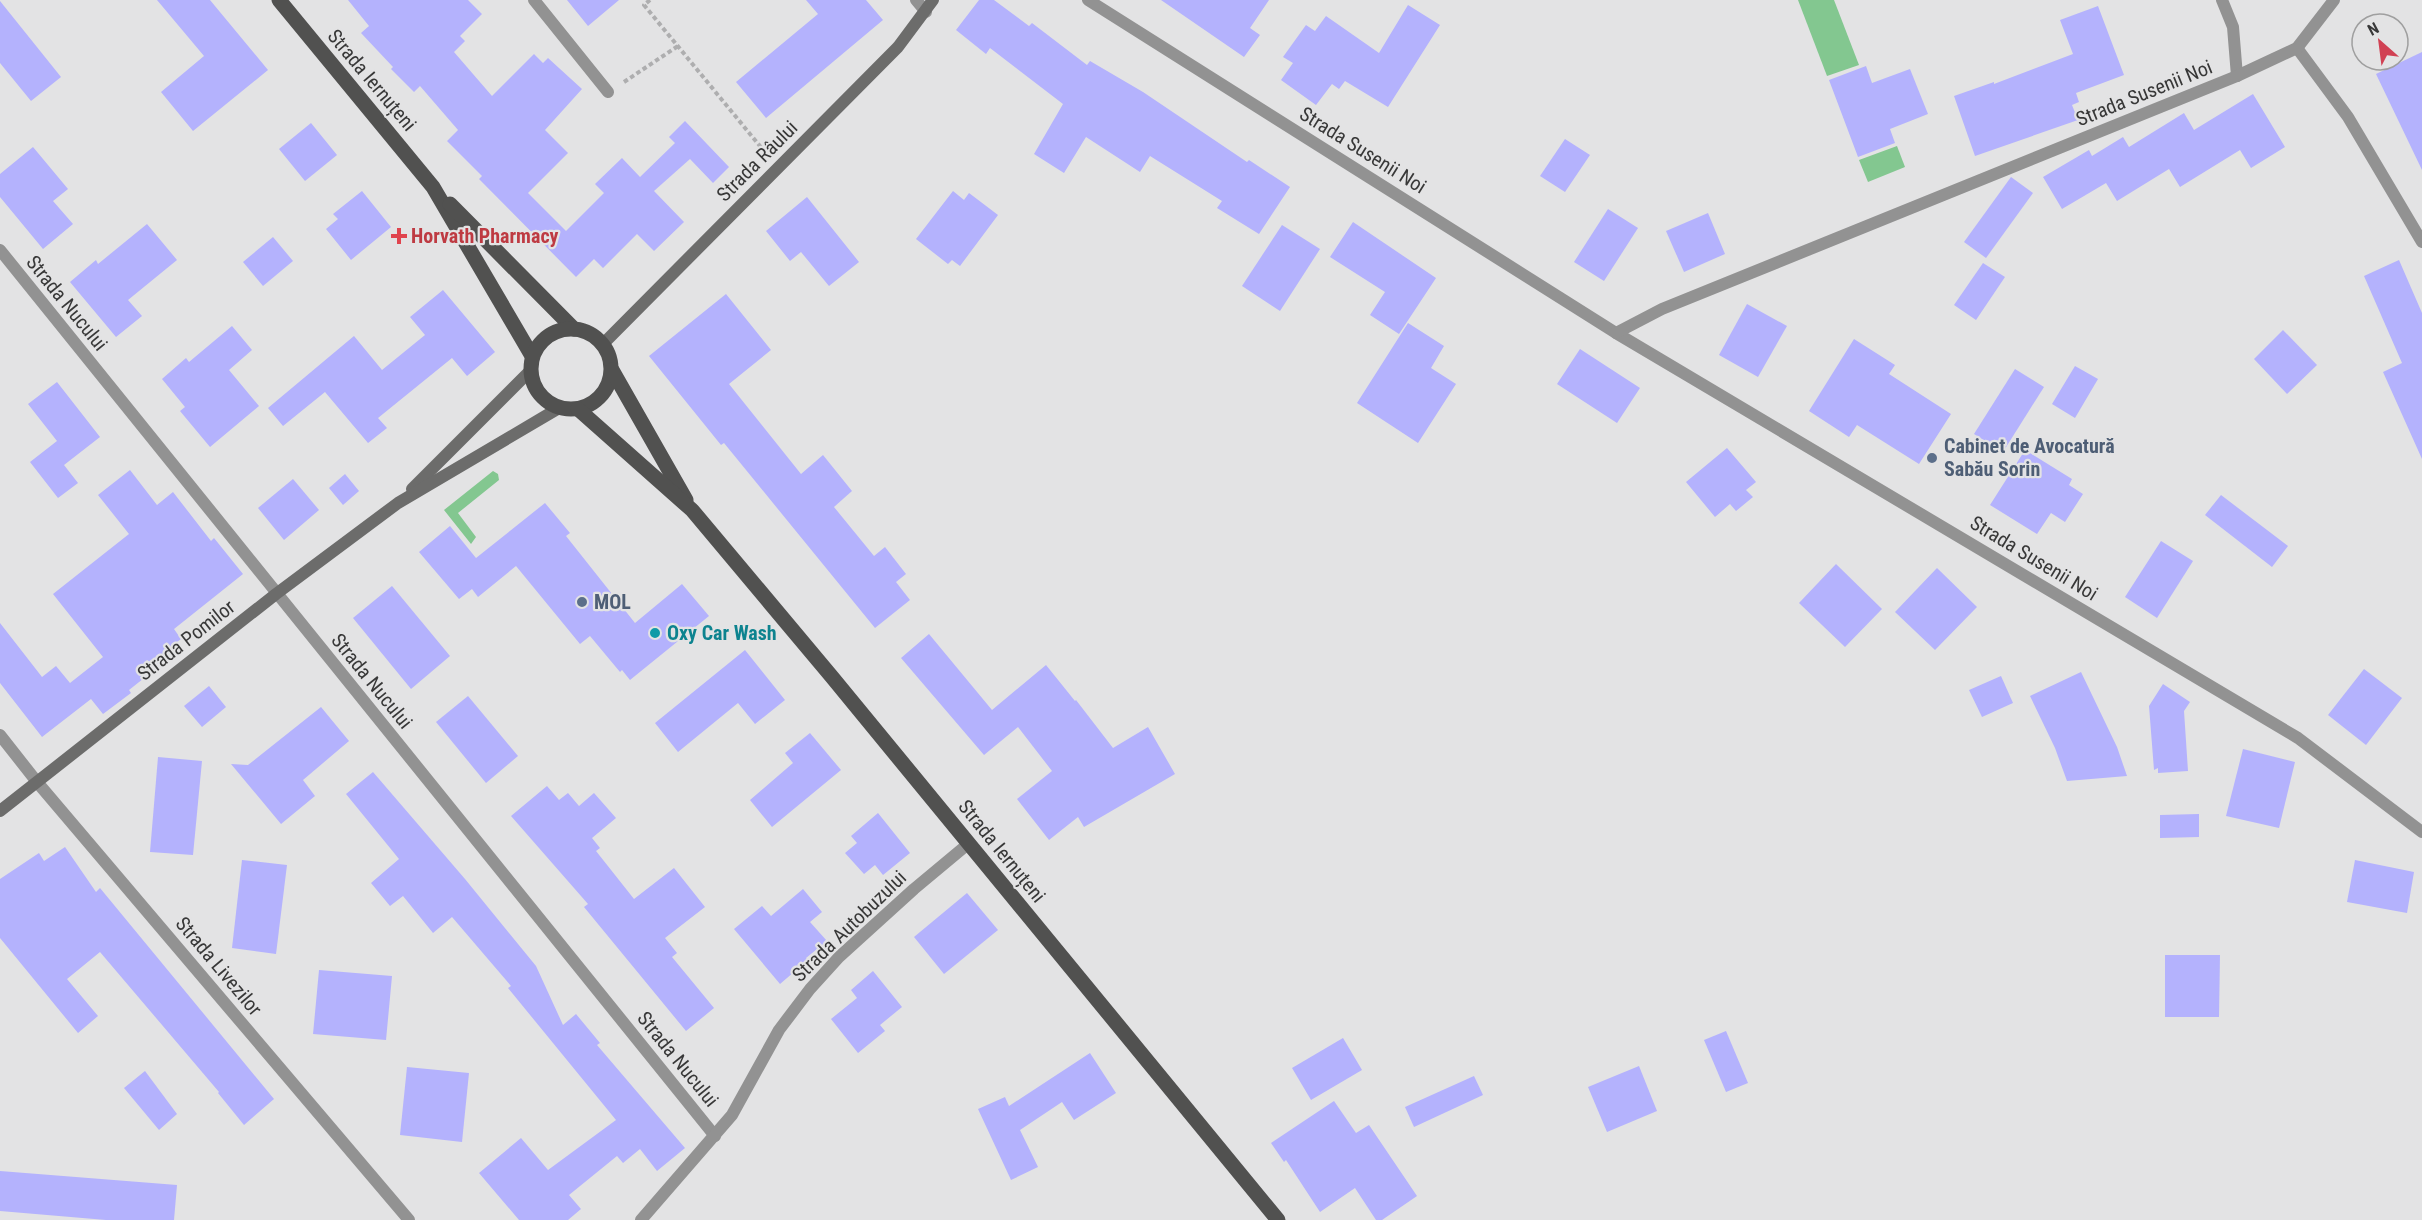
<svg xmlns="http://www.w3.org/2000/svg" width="2422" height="1220" viewBox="0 0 2422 1220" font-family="'Roboto Condensed',sans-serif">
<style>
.green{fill:#83c790}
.building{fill:#b4b2fd}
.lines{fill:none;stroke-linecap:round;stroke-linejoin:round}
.path{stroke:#aeaeaf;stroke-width:4;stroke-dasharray:4.5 3;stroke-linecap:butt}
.lane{stroke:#929292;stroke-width:12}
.street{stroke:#929292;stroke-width:12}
.secondary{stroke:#6c6c6b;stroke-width:12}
.primary{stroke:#515150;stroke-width:15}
.health-dot{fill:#e0444e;stroke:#e3e3e4;stroke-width:2}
.service-dot{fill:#5c6f8a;stroke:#e3e3e4;stroke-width:2}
.culture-dot{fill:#0f9aa8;stroke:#e3e3e4;stroke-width:2}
.labels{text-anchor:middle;stroke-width:4.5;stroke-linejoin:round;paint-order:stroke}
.street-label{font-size:20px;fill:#383838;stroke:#e3e3e4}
.health-label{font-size:20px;font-weight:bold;fill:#be3a42;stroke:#e3e3e4;text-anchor:start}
.service-label{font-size:20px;font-weight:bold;fill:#4e5e75;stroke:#e3e3e4;text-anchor:start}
.culture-label{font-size:20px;font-weight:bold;fill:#0d838f;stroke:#e3e3e4;text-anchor:start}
</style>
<rect width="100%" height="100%" fill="#e3e3e4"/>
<!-- green -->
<g class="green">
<path d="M1798 0H1834L1859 65 1827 76Z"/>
<path d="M1897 146 1905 167 1868 182 1859 160Z"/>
<path d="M493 471 498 474 499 480 458 513 476 537 471 544 444 510Z"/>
</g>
<!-- building -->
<g class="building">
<path d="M157 0H210L268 70 193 131 161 92 204 56Z"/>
<path d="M348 0H468L482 14 460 36 465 41 454 52 492 96 534 54 543 63 548 58 582 89 545 130 568 153 528 193 566 231 604 193 595 184 622 158 640 177 675 143 669 137 685 121 729 167 713 183 690 159 654 191 684 222 654 251 637 234 603 268 594 259 576 277 479 179 482 176 447 141 458 130 420 86 414 92 391 69 393 67 361 33 369 26Z"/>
<path d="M567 0H619L588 26Z"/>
<path d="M806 0H866L883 20 766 118 736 82 818 14Z"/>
<path d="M979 0H994L1029 26 1032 23 1087 65 1090 61 1143 92 1247 162 1249 160 1290 187 1259 234 1217 208 1222 201 1150 156 1140 172 1086 137 1064 173 1034 154 1063 104 990 48 986 54 956 30Z"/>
<path d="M1161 0H1269L1250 28 1260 35 1244 57Z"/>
<path d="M0 1 61 77 31 101 0 63Z"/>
<path d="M1408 5 1440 25 1388 107 1345 81 1339 89 1332 84 1316 105 1281 80 1293 63 1283 57 1306 25 1315 31 1326 16 1379 53Z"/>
<path d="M2098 6 2124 75 2076 93 2079 102 2072 105 2078 120 1975 156 1954 96 1994 82V84L2073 54 2060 20Z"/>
<path d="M2422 52V170L2376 74Z"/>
<path d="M1866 66 1872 83 1910 69 1928 114 1890 129 1895 143 1858 157 1829 80Z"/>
<path d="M2253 94 2285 147 2251 168 2240 150 2180 187 2169 169 2117 201 2106 183 2062 209 2043 177 2089 150 2092 156 2123 137 2129 147 2184 113 2194 130Z"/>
<path d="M311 123 337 155 305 181 279 149Z"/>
<path d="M1565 139 1590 155 1565 192 1540 176Z"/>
<path d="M33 147 68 189 53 201 73 224 43 249 0 197V174Z"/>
<path d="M2011 177 2033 193 1986 258 1964 242Z"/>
<path d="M362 191 391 227 351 260 326 229 338 219 333 214Z"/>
<path d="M953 191 964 200 969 193 998 215 960 266 952 260 948 264 916 239Z"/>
<path d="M807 197 859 262 829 286 801 252 790 261 766 231Z"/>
<path d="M1608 209 1638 228 1604 281 1574 262Z"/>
<path d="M1708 213 1725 254 1684 272 1666 231Z"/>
<path d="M1353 222 1436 278 1399 334 1370 315 1385 292 1330 257Z"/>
<path d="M147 224 177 260 128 300 142 316 116 337 70 282 96 260 98 264Z"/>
<path d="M1282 225 1320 249 1280 311 1242 286Z"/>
<path d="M273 237 293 261 263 286 243 262Z"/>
<path d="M2399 260 2422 313V459L2383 372 2402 363 2364 276Z"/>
<path d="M1983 263 2005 277 1976 320 1954 305Z"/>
<path d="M443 290 495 352 467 376 452 358 378 418 387 428 368 443 325 392 283 426 268 408 354 336 382 370 425 335 410 317Z"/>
<path d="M726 294 771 350 729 384 801 474 823 455 852 491 834 507 874 556 885 547 906 574 896 582 910 600 875 628 724 443 721 445 649 356Z"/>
<path d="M1747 304 1787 326 1758 377 1719 355Z"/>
<path d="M1408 323 1444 346 1431 368 1456 384 1418 443 1357 403Z"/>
<path d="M232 326 252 350 229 370 259 406 210 447 180 411 185 407 162 379 186 358 189 362Z"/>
<path d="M2283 330 2317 365 2287 394 2254 359Z"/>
<path d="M1854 339 1895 365 1889 374 1951 414 1919 464 1857 425 1849 437 1809 411Z"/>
<path d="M1580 349 1640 388 1617 423 1557 384Z"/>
<path d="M2075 366 2098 379 2075 418 2052 404Z"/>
<path d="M2015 369 2044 387 2003 452 1974 434Z"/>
<path d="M57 382 100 437 64 465 78 483 58 498 30 462 57 441 28 404Z"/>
<path d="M1727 448 1756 482 1746 490 1753 497 1736 511 1730 504 1715 517 1686 482Z"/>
<path d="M2025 450 2072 479 2069 485 2083 494 2065 522 2051 513 2037 534 1990 505Z"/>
<path d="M130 470 157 505 173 492 211 541 214 538 243 574 174 629 181 639 177 642 182 648 129 690 131 693 103 714 91 699 42 737 0 683V623L42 677 56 666 70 683 103 657 53 594 129 534 98 495Z"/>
<path d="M345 474 359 491 343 505 329 488Z"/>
<path d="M293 479 319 510 284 540 258 508Z"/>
<path d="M2221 495 2288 546 2272 567 2205 515Z"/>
<path d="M545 503 570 533 566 536 635 623 682 584 709 616 630 680 622 670 620 672 590 636 580 644 516 566 478 597 472 589 459 599 419 552 450 526 476 558Z"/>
<path d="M2161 541 2193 561 2157 618 2125 597Z"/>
<path d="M1836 564 1882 609 1845 647 1799 603Z"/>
<path d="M1937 568 1977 607 1935 650 1895 612Z"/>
<path d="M392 586 450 656 411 689 353 618Z"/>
<path d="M929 634 992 710 1046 665 1075 701 1076 700 1113 748 1148 727 1175 774 1084 827 1078 817 1049 840 1017 799 1052 771 1018 727 984 755 901 658Z"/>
<path d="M745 650 785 700 755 724 738 703 678 752 655 723Z"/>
<path d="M2364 669 2402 698 2366 745 2328 715Z"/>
<path d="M2081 672 2117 747 2127 776 2067 781 2055 748 2030 696Z"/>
<path d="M2001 676 2013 703 1982 717 1969 690Z"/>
<path d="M2163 684 2190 702 2184 711 2188 771 2158 773V768L2154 770 2149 706Z"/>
<path d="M209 686 226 707 202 727 184 706Z"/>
<path d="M468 696 518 756 486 783 436 722Z"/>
<path d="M321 707 349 741 303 780 315 796 281 824 231 764 248 765Z"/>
<path d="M810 733 841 770 772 827 750 800 793 763 785 753Z"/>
<path d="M2243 749 2295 762 2279 828 2226 816Z"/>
<path d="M158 757 202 761 193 855 150 852Z"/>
<path d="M373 772 465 879 536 966 563 1025 576 1014 600 1043 597 1045 685 1148 657 1171 640 1149 623 1163 617 1156 569 1195 581 1209 568 1220H519L479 1173 521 1138 548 1170 616 1120 508 988 511 986 452 917 433 933 403 896 390 906 371 883 399 859 346 794Z"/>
<path d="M547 786 559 800 568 793 579 806 594 793 616 818 592 838 600 848 596 851 634 899 674 868 705 907 665 938 677 953 672 957 714 1008 686 1031 584 907 588 904 511 816Z"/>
<path d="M878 813 910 853 883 875 875 865 864 874 845 853 857 843 851 836Z"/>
<path d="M2199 814V837L2160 838V815Z"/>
<path d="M65 847 96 892 100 888 274 1099 244 1125 218 1093 219 1092 100 952 67 979 98 1016 78 1033 0 938V879L39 853 44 861Z"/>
<path d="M242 860 287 865 276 954 232 948Z"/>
<path d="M2355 860 2414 872 2407 913 2347 902Z"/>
<path d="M803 889 822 912 810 922 827 941 806 958 808 960 780 984 734 929 762 906 771 916Z"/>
<path d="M967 893 998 930 944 974 914 937Z"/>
<path d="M2165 955H2220L2219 1017H2165Z"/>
<path d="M319 970 392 976 386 1040 313 1034Z"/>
<path d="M873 971 902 1007 880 1025 885 1031 858 1053 831 1019 857 998 851 990Z"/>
<path d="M1726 1031 1748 1083 1726 1092 1704 1040Z"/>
<path d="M1343 1038 1362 1070 1311 1100 1292 1068Z"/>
<path d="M1090 1053 1116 1093 1074 1120 1062 1102 1020 1130 1038 1167 1011 1180 978 1109 1005 1097 1009 1106Z"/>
<path d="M1639 1066 1657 1111 1607 1132 1588 1087Z"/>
<path d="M407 1067 469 1073 462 1142 400 1135Z"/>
<path d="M145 1071 177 1114 159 1130 124 1088Z"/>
<path d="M1474 1076 1483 1095 1414 1127 1405 1107Z"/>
<path d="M1334 1101 1356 1133 1369 1125 1417 1196 1382 1220H1376L1355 1188 1320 1212 1286 1160 1284 1162 1271 1143Z"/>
<path d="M0 1171 177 1185 174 1220H106L0 1211Z"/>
</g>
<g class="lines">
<!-- path -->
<g class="path">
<path d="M650 0 644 5 764 151"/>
<path d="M624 82 678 46"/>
</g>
<!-- lane -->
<path class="lane" d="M0 735 37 782 409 1220"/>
<!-- street -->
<g class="street">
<path d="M534 0 608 92"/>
<path d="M916 0 926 12"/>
<path d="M1088 0 1616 333 2298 738 2422 832"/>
<path d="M2222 0 2233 27 2237 76"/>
<path d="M2297 48 2348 117 2422 242"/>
<path d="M0 250 715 1136"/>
<path d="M1616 333 1662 309 2237 76 2297 48 2334 0"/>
<path d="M641 1220 732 1115 779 1030 810 989 839 957 914 889 968 844"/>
</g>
<!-- secondary -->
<g class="secondary">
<path d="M603 344 898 47 933 0"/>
<path d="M412 489 530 371"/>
<path d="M0 811 276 594 398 503 559 408"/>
</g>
<!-- primary -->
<g class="primary">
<path d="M279 0 433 187 532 356"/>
<path d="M450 204 574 329"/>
<circle cx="571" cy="369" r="40"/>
<path d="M612 370 686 500"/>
<path d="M578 409 692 510 832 677 1278 1220"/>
</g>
</g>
<!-- markers -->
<path class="health-dot" d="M396 227h6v6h6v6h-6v6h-6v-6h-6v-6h6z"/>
<g class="service-dot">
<circle cx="1932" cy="458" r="6"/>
<circle cx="582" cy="602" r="6"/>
</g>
<circle class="culture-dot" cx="655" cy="633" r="6"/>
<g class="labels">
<!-- street labels -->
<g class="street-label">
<text transform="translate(372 80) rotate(50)" y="7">Strada Iernuțeni</text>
<text transform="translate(2144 93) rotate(-22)" y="7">Strada Susenii Noi</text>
<text transform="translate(1363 150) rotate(32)" y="7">Strada Susenii Noi</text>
<text transform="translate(757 161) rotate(-45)" y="7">Strada Râului</text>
<text transform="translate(67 303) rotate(51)" y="7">Strada Nucului</text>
<text transform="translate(2034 558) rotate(31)" y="7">Strada Susenii Noi</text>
<text transform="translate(186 640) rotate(-38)" y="7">Strada Pomilor</text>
<text transform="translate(372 681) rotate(51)" y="7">Strada Nucului</text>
<text transform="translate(1002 851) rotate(51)" y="7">Strada Iernuțeni</text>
<text transform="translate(849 926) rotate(-44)" y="7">Strada Autobuzului</text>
<text transform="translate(219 966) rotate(50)" y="7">Strada Livezilor</text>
<text transform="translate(678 1059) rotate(51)" y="7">Strada Nucului</text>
</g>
<!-- health labels -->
<g class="health-label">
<text x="411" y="243">Horvath Pharmacy</text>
</g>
<!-- service labels -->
<g class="service-label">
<text x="1944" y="453">Cabinet de Avocatură<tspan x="1944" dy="23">Sabău Sorin</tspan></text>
<text x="594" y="609">MOL</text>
</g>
<!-- culture labels -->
<g class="culture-label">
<text x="667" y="640">Oxy Car Wash</text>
</g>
</g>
<!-- north arrow -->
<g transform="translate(2380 42) rotate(332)"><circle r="28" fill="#e3e3e4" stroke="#9f9f9f" stroke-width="1.5"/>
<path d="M0-4.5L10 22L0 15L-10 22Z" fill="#d14153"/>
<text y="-9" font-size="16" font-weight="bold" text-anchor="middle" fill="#383838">N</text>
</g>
</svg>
